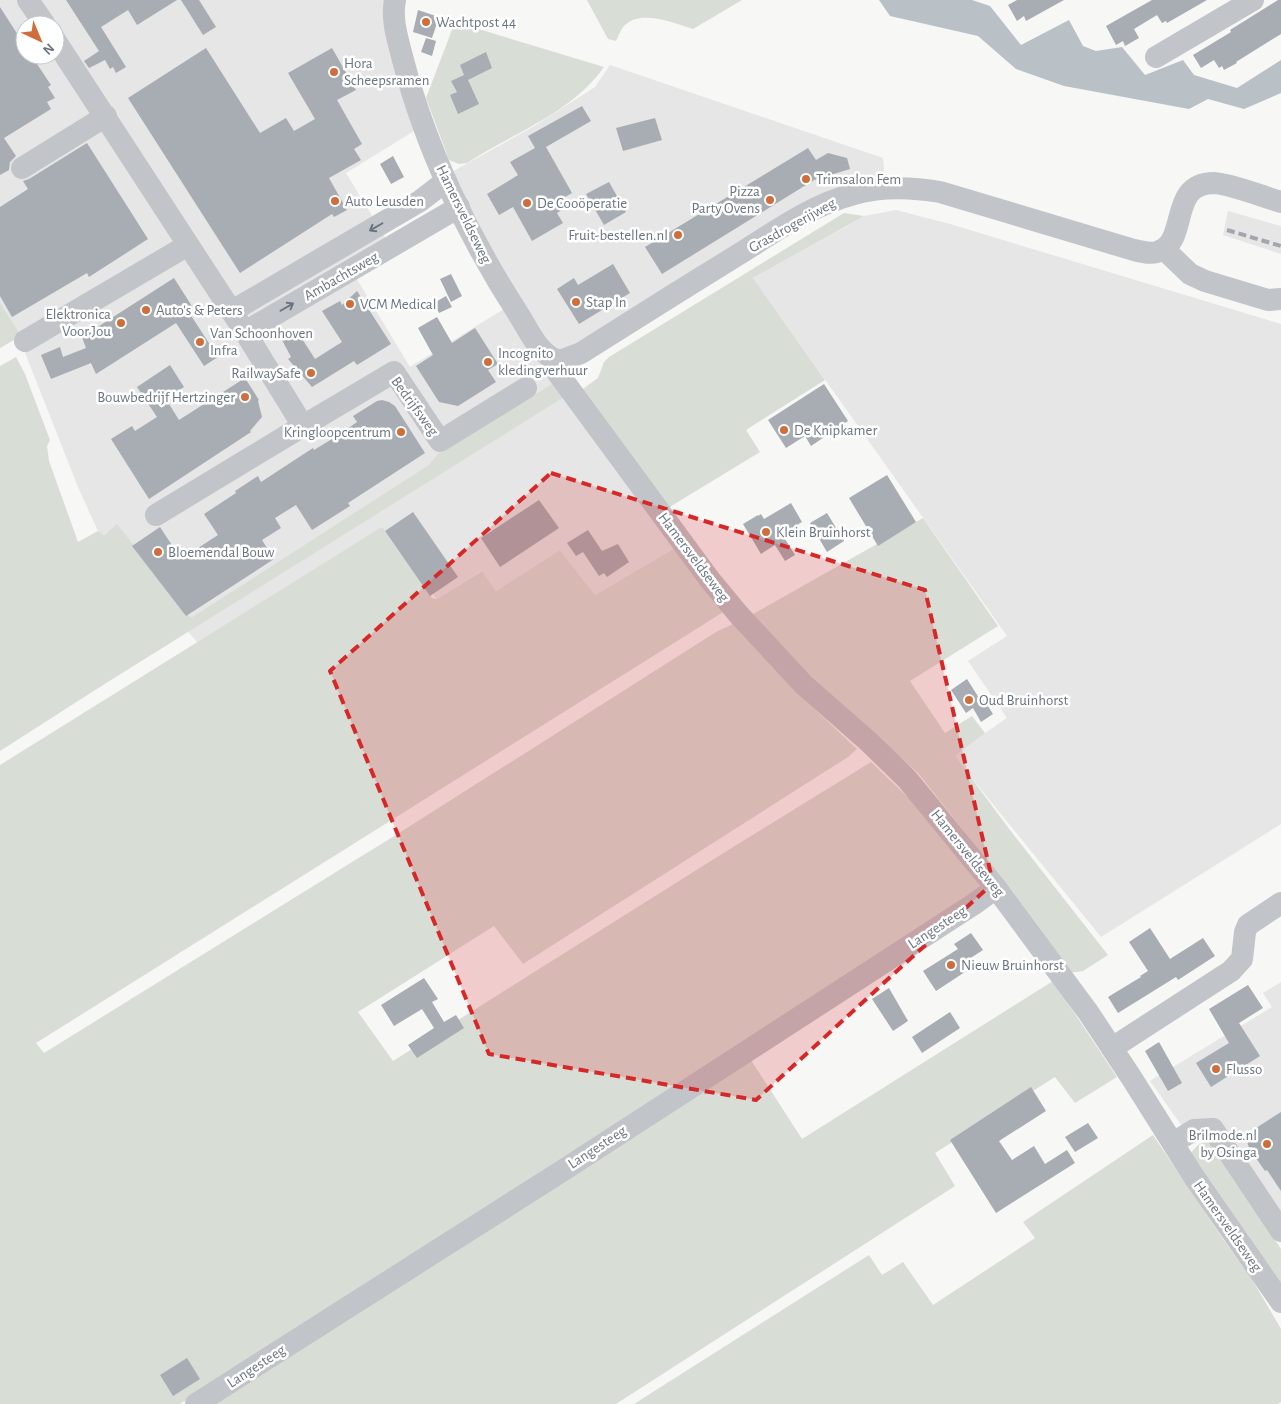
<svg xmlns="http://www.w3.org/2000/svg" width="1281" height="1404" viewBox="0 0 1281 1404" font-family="'Alegreya Sans',sans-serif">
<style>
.built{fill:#e5e6e5;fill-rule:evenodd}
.green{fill:#d8ddd6}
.water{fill:#b9c1c6}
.building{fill:#a7adb3}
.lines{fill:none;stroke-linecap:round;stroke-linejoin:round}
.minor{stroke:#c1c4c8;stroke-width:22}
.rail{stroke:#a3a7ad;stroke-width:4;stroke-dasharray:8 4;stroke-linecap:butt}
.oneway{stroke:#6a7582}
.marked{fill:#d62828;fill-opacity:0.2;stroke:#d62828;stroke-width:4;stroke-dasharray:10 6;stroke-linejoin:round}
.poi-dot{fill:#cf6e3d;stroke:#fff;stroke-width:2}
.labels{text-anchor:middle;stroke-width:5;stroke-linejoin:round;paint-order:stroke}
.poi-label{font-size:15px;fill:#6a7582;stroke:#fff;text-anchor:start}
.street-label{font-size:15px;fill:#6a7582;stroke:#fff}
</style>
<rect width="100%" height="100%" fill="#f7f7f5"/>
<!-- built -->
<g class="built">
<path d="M0 0H389L419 128 346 173 394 252 355 276 410 367 507 307 448 174 531 128 595 87 610 65 883 158 885 179 542 365 675 548 595 595 560 550 496 591 481 571 437 599 385 531 198 643 98 531 78 487 20 340 0 307ZM25 25H55V55H25Z"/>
<path d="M896 210 950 224 1281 324V824L1101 937 953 755 1007 718 968 661 1007 636 753 278 864 216Z"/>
<path d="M1228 211 1281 226V254L1223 235Z"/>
<path d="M1281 982V1222L1223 1127 1182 1126 1150 1081 1272 1007 1263 993Z"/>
</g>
<!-- green -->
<g class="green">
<path d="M587 0H742L693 29C674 23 639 8 623 27 620 31 618 37 616 41L608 39Z"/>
<path d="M455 22 604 67C572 113 513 133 467 163L459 164 449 160 426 98Z"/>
<path d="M844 213 864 216 753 278 825 380 746 430 760 452 668 508 580 391 598 378 604 362 609 357Z"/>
<path d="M0 303 21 336 0 348Z"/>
<path d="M16 357 25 374 50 440 47 446 49 461 78 542 98 531 104 536 117 524 191 618 429 465 438 454 554 383 564 397 103 685 0 751V366Z"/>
<path d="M923 518 998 626 910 681 945 733 972 716 985 733 955 756 1010 830 1108 955 1083 971 1069 973 1016 897 918 773 806 674 753 614Z"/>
<path d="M382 527 432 598 437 599 482 571 496 591 560 550 595 595 675 548 725 611 36 1043 44 1053 399 833 716 632 735 623 807 702 857 749 848 757 523 964 494 926 358 1012 393 1061 733 847 871 762 917 806 980 883 977 892 382 1276 180 1404H0V765Z"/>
<path d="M1053 981 1117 1077 1075 1103 1055 1077 935 1153 955 1186 616 1404H208L749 1057 802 1139Z"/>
<path d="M1153 1135 1221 1236 1250 1276 1281 1329V1402L1278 1404H634L869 1255 882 1275 903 1262 933 1305 1035 1238 1023 1222Z"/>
<path d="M1209 1140 1281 1249V1289L1189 1155 1198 1145Z"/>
</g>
<!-- water -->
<path class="water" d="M879 0H972L990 6 1021 45 1069 20 1083 46 1096 51 1122 47 1145 75 1183 60 1194 75 1237 88 1281 60V93L1244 109 1208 99 1189 109 1064 86 1016 69 978 36 890 16Z"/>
<!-- building -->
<g class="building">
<path d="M66 0H177L137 25 128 10 101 27 126 67 116 73 113 67 110 69 105 60 89 68 84 61 99 51Z"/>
<path d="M181 0H199L216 27 203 35Z"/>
<path d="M1017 0H1064L1026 21 1024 16 1017 21 1008 5Z"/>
<path d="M1152 0H1207L1167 23 1166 21 1162 23 1157 15 1134 29 1139 38 1125 46 1123 41 1116 45 1106 26Z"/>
<path d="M1278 0H1281V34L1236 62 1237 63 1224 70 1222 66 1219 68 1214 60 1201 68 1193 55 1231 32 1230 30Z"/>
<path d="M0 7 25 46V55H31L51 85 48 87 55 98 47 102 51 109 4 138 16 156 10 162 9 170 0 175Z"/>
<path d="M418 10 439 17 432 38 413 32Z"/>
<path d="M426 38 436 41 432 56 421 52Z"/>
<path d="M206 48 260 133 286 118 294 131 315 119 288 73 332 48 356 90 337 100 362 144 354 149 361 160 329 178 347 210 334 217 332 214 240 273 128 98Z"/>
<path d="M486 52 492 68 468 80 479 104 458 114 450 95 457 92 451 81 464 75 460 65Z"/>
<path d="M582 106 591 121 546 147 572 193 560 200 565 208 557 213 563 223 532 241 513 207 499 215 487 194 518 175 510 162 535 148 528 136Z"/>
<path d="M655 118 662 140 623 151 616 128Z"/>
<path d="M87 143 148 239 89 277 87 273 12 317 0 296V207L28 189 23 181 29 179Z"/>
<path d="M808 148 816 160 828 153 847 158 850 169 814 180 662 274 645 247Z"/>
<path d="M393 156 404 177 391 184 380 164Z"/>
<path d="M609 182 626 212 604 225 586 194Z"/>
<path d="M613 264 630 293 579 324 557 289 574 278 578 285Z"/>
<path d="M451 274 462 296 451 302 440 279Z"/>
<path d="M174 278 195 311 190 314 218 357 204 366 176 323 96 374 91 363 51 379 41 355 60 347 63 357 86 348 82 337Z"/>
<path d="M357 291 391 344 357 365 354 361 312 387 288 359 291 357 282 340 297 331 315 359 342 342 322 311 340 301 342 305Z"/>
<path d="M446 296 452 307 439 313 434 303Z"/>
<path d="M437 317 452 343 475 328 498 364 488 370 496 382 458 406 439 402 416 366 433 355 418 328Z"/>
<path d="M170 365 184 387 166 399 179 420 245 378 259 400 258 401 262 417 250 431 251 432 149 499 111 439 132 426 135 431 157 417 137 387Z"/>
<path d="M824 384 848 421 811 446 805 436 786 448 768 420Z"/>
<path d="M382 400 389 402 395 406 425 453 348 503 350 506 312 530 296 505 275 518 281 528 262 540 274 559 186 616 132 546 160 527 181 559 218 535 204 514 236 493 235 491 258 476 261 482 313 448 314 450 340 434 357 422 353 416 377 401Z"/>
<path d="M887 475 916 522 878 546 849 498Z"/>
<path d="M539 500 559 528 500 567 481 538Z"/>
<path d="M791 503 802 522 782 534 795 555 785 561 775 545 761 554 743 524 758 515V516L761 514 764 519Z"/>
<path d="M413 512 458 577 430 596 385 531Z"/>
<path d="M827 513 844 541 827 552 810 523Z"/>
<path d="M588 530 602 551 618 544 629 562 607 577 604 573 599 576 583 552 576 556 567 543Z"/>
<path d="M967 679 981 701 984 700 993 714 981 722 973 708 966 713 951 690Z"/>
<path d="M1150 928 1170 959 1203 938 1215 956 1178 980 1176 977 1118 1013 1108 997 1141 977 1140 976 1148 971 1129 942Z"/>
<path d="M971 933 983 950 966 961 971 968 936 991 923 971 958 949 954 944Z"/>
<path d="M424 978 438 999 432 1002 444 1022 456 1015 464 1028 417 1058 408 1045 434 1028 422 1009 394 1026 381 1005Z"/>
<path d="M1248 985 1263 1008 1239 1023 1260 1056 1211 1087 1196 1063 1229 1043 1209 1009Z"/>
<path d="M889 988 908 1021 893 1031 872 999Z"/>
<path d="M950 1012 960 1028 922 1053 912 1037Z"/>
<path d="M1159 1042 1182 1083 1168 1091 1145 1051Z"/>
<path d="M1031 1087 1046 1111 999 1141 1012 1160 1034 1146 1045 1164 1067 1150 1075 1163 996 1213 950 1140Z"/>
<path d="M1281 1112V1191L1267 1170 1265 1171 1249 1148 1247 1141 1248 1135 1253 1130Z"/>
<path d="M1088 1123 1098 1138 1075 1152 1065 1137Z"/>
<path d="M187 1358 200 1379 173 1396 160 1375Z"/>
</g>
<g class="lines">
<!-- minor -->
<g class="minor">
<path d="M28 0 45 25"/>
<path d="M395 0C391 20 398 40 403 60 426 149 469 238 519 315 529 331 540 357 560 361"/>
<path d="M55 40 245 332 303 426 394 372 440 441 526 388"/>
<path d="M1156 57 1253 0"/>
<path d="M22 168 106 116"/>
<path d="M1164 249 1190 274 1205 281 1268 300 1281 299"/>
<path d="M232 311 420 201 446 181"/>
<path d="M245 332 459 207"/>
<path d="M25 341 188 245"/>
<path d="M560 361 557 372 710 580 739 615 804 685 869 742 907 779 996 888 1088 1012 1131 1077 1194 1177 1281 1302"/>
<path d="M560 361 581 353C633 320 684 288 736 256 773 233 811 205 854 194 882 186 911 187 940 192L1134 250C1142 252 1150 254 1157 252 1190 243 1167 183 1214 183 1231 184 1264 197 1281 202"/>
<path d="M156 515 303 426"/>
<path d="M1112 1048 1231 971 1242 959 1245 932 1248 925 1281 903"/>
<path d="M1173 1143 1194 1130 1213 1129 1281 1231"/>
<path d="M196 1404 562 1171 974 904 996 888"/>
</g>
<!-- rail -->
<path class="rail" d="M1227 230 1281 246"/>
</g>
<!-- one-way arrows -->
<defs><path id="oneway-shaft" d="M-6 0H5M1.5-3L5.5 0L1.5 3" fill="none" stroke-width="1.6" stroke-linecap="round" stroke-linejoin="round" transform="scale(1.25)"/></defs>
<g class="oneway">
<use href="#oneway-shaft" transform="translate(376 227) rotate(150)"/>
<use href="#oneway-shaft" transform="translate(287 307) rotate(-30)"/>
</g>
<!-- marked area -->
<path class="marked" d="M551 473 925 590 993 883 756 1100 489 1054 330 671Z"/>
<!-- markers -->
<g class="poi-dot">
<circle cx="426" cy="22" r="5"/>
<circle cx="334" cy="72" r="5"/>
<circle cx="806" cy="179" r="5"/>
<circle cx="770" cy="200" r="5"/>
<circle cx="335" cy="201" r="5"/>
<circle cx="527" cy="203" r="5"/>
<circle cx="678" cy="235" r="5"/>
<circle cx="576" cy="302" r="5"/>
<circle cx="350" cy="304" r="5"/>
<circle cx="146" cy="310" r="5"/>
<circle cx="121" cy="323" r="5"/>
<circle cx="200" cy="342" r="5"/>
<circle cx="488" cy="362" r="5"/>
<circle cx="311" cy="373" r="5"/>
<circle cx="245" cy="397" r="5"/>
<circle cx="784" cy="430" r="5"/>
<circle cx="401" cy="432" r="5"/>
<circle cx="766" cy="532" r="5"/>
<circle cx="158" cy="552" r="5"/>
<circle cx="969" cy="700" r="5"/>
<circle cx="951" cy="965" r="5"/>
<circle cx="1216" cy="1069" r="5"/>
<circle cx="1267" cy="1144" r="5"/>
</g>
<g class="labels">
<!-- poi labels -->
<g class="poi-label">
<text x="436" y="27">Wachtpost 44</text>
<text x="344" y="68">Hora<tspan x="344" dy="17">Scheepsramen</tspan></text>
<text x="816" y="184">Trimsalon Fem</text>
<text x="760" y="196" text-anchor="end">Pizza<tspan x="760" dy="17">Party Ovens</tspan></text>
<text x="345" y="206">Auto Leusden</text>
<text x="537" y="208">De Cooöperatie</text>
<text x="668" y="240" text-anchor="end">Fruit-bestellen.nl</text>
<text x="586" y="307">Stap In</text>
<text x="360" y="309">VCM Medical</text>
<text x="156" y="315">Auto's &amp; Peters</text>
<text x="111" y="319" text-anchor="end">Elektronica<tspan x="111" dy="17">Voor Jou</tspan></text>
<text x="210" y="338">Van Schoonhoven<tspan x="210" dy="17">Infra</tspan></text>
<text x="498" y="358">Incognito<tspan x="498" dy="17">kledingverhuur</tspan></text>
<text x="301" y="378" text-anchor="end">RailwaySafe</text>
<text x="235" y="402" text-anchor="end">Bouwbedrijf Hertzinger</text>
<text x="794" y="435">De Knipkamer</text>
<text x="391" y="437" text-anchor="end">Kringloopcentrum</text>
<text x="776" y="537">Klein Bruinhorst</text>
<text x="168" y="557">Bloemendal Bouw</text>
<text x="979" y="705">Oud Bruinhorst</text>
<text x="961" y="970">Nieuw Bruinhorst</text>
<text x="1226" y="1074">Flusso</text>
<text x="1257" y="1140" text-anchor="end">Brilmode.nl<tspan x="1257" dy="17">by Osinga</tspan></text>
</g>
<!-- street labels -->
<g class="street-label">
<text transform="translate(464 214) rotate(64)" y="5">Hamersveldseweg</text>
<text transform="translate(792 225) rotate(-29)" y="5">Grasdrogerijweg</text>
<text transform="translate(341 276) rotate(-30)" y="5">Ambachtsweg</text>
<text transform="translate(415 406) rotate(54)" y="5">Bedrijfsweg</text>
<text transform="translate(694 557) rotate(53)" y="5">Hamersveldseweg</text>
<text transform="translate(968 853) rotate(51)" y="5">Hamersveldseweg</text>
<text transform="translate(937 927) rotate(-33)" y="5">Langesteeg</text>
<text transform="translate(597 1147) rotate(-33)" y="5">Langesteeg</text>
<text transform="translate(1228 1226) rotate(55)" y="5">Hamersveldseweg</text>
<text transform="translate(256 1366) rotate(-33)" y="5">Langesteeg</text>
</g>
</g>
<!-- north arrow -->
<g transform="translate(40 40) rotate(136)"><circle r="24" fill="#ffffff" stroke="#c3c8cd"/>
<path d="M0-4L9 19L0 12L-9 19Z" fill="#cf6e3d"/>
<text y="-8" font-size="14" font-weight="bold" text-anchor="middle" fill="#6a7582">N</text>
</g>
</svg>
